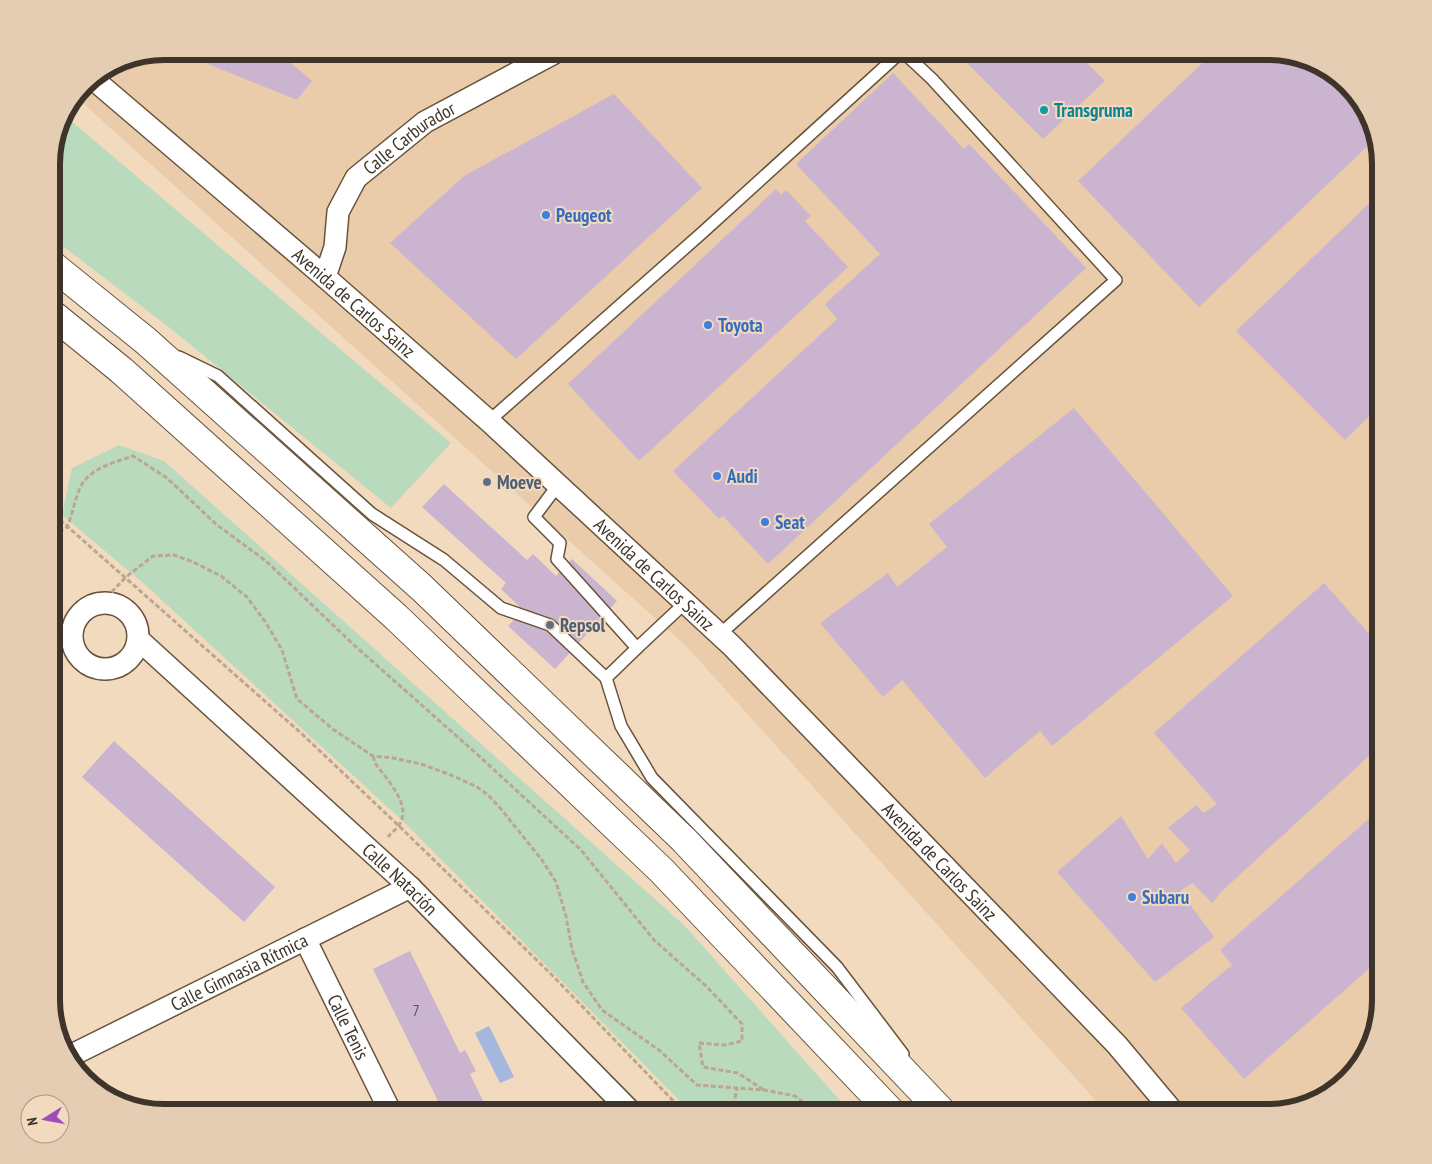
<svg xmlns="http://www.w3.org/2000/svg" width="1432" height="1164" viewBox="0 0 1432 1164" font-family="'PT Sans Narrow',sans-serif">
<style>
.built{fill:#eaccab}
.green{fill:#b9dabc}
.water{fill:#a5b7dd}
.building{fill:#cbb4cf}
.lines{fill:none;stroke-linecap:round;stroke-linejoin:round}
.service-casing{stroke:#67523b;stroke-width:14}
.minor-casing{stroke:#67523b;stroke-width:24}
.trunk-casing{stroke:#67523b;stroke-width:30}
.path{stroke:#bba791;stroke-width:3;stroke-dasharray:5 2.5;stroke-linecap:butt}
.service{stroke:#fff;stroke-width:11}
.minor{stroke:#fff;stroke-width:21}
.trunk{stroke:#fff;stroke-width:28}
.culture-dot{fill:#0f9aa8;stroke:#f2dabf;stroke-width:2}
.shop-dot{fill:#3f7fe0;stroke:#f2dabf;stroke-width:2}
.service-dot{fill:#5c6f8a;stroke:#f2dabf;stroke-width:2}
.labels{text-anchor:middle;stroke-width:4;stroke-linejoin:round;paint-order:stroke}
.number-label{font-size:16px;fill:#615452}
.culture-label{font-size:19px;font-weight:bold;fill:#0d838f;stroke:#f2dabf;text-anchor:start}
.street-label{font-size:19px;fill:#3e3429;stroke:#f2dabf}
.shop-label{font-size:19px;font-weight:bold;fill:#366cbe;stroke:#f2dabf;text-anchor:start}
.service-label{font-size:19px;font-weight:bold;fill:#4e5e75;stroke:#f2dabf;text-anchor:start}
.rim{fill:none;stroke:#3e3429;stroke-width:6}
</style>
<rect width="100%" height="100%" fill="#f2dabf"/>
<!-- built -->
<path class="built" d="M164 51H1268L1342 79 1369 115 1381 164V1000L1375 1036 1353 1074 1317 1101 1268 1113H1107L687 647 76 97 90 80 121 60Z"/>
<!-- green -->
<g class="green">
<path d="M63 114 451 443 391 508 170 328 52 238V157Z"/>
<path d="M119 445 164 461 685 926 851 1113H692L406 824 142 582 62 515 72 468Z"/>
</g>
<!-- water -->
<path class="water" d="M489 1026 514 1077 500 1083 475 1033Z"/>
<!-- building -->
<g class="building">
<path d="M176 51H277L312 81 297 100Z"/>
<path d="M955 51H1075L1105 81 1043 139Z"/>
<path d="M1215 51H1268L1304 57 1342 79 1369 115 1375 139 1199 307 1078 181Z"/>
<path d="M893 73 964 149 969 144 1086 268 768 564 723 516 719 519 673 471 837 319 825 304 880 254 796 164Z"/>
<path d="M614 94 702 188 516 359 390 243 464 176Z"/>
<path d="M776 189 781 195 786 190 811 216 805 221 848 267 639 461 568 384Z"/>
<path d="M1381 192V405L1345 440 1236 331Z"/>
<path d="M1074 408 1233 596 1052 746 1040 731 985 778 902 680 883 697 820 623 888 573 897 587 947 547 929 524Z"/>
<path d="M444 484 527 560 533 554 556 576 572 559 617 601 555 669 508 626 523 610 501 589 506 583 422 507Z"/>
<path d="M1324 583 1381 647V745L1222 891 1212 903 1193 883 1180 891 1214 937 1155 982 1057 872 1121 816 1148 859 1162 843 1176 863 1190 850 1168 828 1196 805 1203 813 1217 804 1154 733Z"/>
<path d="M114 741 275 887 244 922 82 777Z"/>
<path d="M1381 808V958L1244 1079 1181 1008 1232 965 1220 950Z"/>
<path d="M410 951 460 1053 465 1050 476 1071 470 1074 489 1113H444L373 969Z"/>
</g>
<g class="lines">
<defs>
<g id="service">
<path d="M179 357 218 376 372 514 444 560 501 608 550 625 606 678 621 726 652 778 837 967 903 1054"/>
<path d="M489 421 703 232 902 51 932 79 1116 280 719 635"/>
<path d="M558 485 534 517 560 543 557 559 637 648 685 603"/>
<path d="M606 678 637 648"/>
</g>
<g id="minor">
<path id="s1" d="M92 78 325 277 489 421 732 646 1117 1045 1174 1113"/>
<path id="s2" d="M325 277 335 247 338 212 356 178 425 122 558 51"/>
<circle cx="105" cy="636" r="33"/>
<path id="s3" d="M139 640 410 887 632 1113"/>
<path id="s4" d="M305 939 391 1113"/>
<path id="s5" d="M68 1057 410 887"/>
</g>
<g id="trunk">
<path d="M52 265 146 341 422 588 683 839 943 1113"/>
<path d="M52 314 121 370 396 617 661 870 892 1113"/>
</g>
</defs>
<!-- service casing -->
<use href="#service" class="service-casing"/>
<!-- minor casing -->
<use href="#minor" class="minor-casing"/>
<!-- trunk casing -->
<use href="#trunk" class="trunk-casing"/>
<!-- path -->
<g class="path">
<path d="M60 520 302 734 399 826 551 974 685 1113"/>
<path d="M51 531C56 531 63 531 66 528 72 521 75 491 85 480 97 466 116 462 133 456L167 478 217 525 266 561 355 646 478 755 581 850 654 940 706 986 742 1024V1041L725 1045 699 1043 703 1067 738 1073 764 1090"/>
<path d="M101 603 126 577 153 556 174 555 193 562 221 576 247 597 266 623 282 650 297 699 334 730 373 756 393 758 421 764 451 775 477 787 488 795 501 809 542 860 556 882 566 916 572 949 583 982 602 1010 659 1050 697 1085 764 1090 795 1096 817 1113"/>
<path d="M373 756 375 763C386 779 413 805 399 825 396 830 391 833 388 837"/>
<path d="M732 1113 737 1088"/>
</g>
<!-- service -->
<use href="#service" class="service"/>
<!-- minor -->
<use href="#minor" class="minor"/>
<!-- trunk -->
<use href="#trunk" class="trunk"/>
</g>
<!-- markers -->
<circle class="culture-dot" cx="1044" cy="110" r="5"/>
<g class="shop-dot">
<circle cx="546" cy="215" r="5"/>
<circle cx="708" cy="325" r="5"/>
<circle cx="717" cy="476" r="5"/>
<circle cx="765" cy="522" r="5"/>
<circle cx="1132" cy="897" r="5"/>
</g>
<g class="service-dot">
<circle cx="487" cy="482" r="5"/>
<circle cx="550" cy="625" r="5"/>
</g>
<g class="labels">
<!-- number labels -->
<g class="number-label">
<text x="416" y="1016">7</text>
</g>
<!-- culture labels -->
<g class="culture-label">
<text x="1054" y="117">Transgruma</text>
</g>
<!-- street labels -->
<g class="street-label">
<text dy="7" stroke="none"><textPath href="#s2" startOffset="172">Calle Carburador</textPath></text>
<text dy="7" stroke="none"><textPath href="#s1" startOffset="345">Avenida de Carlos Sainz</textPath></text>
<text dy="7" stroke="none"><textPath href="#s1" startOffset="750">Avenida de Carlos Sainz</textPath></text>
<text dy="7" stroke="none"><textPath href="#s1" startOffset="1155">Avenida de Carlos Sainz</textPath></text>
<text dy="7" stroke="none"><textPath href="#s3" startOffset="354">Calle Natación</textPath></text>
<text dy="7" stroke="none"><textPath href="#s5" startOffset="191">Calle Gimnasia Rítmica</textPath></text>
<text dy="7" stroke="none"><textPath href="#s4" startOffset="98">Calle Tenis</textPath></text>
</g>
<!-- shop labels -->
<g class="shop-label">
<text x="556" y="222">Peugeot</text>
<text x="718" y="332">Toyota</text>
<text x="727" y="483">Audi</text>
<text x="775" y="529">Seat</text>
<text x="1142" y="904">Subaru</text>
</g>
<!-- service labels -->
<g class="service-label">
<text x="497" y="489">Moeve</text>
<text x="560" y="632">Repsol</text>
</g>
</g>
<!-- crop -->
<path d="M0 0H1432V1164H0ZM164 60H1268A104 104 0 0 1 1372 164V1000A104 104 0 0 1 1268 1104H164A104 104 0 0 1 60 1000V164A104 104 0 0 1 164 60Z" fill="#e4cdb3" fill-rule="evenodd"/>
<path class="rim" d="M164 60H1268A104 104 0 0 1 1372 164V1000A104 104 0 0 1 1268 1104H164A104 104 0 0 1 60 1000V164A104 104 0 0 1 164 60Z"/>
<!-- north arrow -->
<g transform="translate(45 1119) rotate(259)"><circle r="24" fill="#f2dabf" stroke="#aa9883"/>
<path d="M0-4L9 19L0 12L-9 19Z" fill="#a04dbc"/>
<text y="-8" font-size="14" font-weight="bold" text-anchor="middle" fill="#3e3429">N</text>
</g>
</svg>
